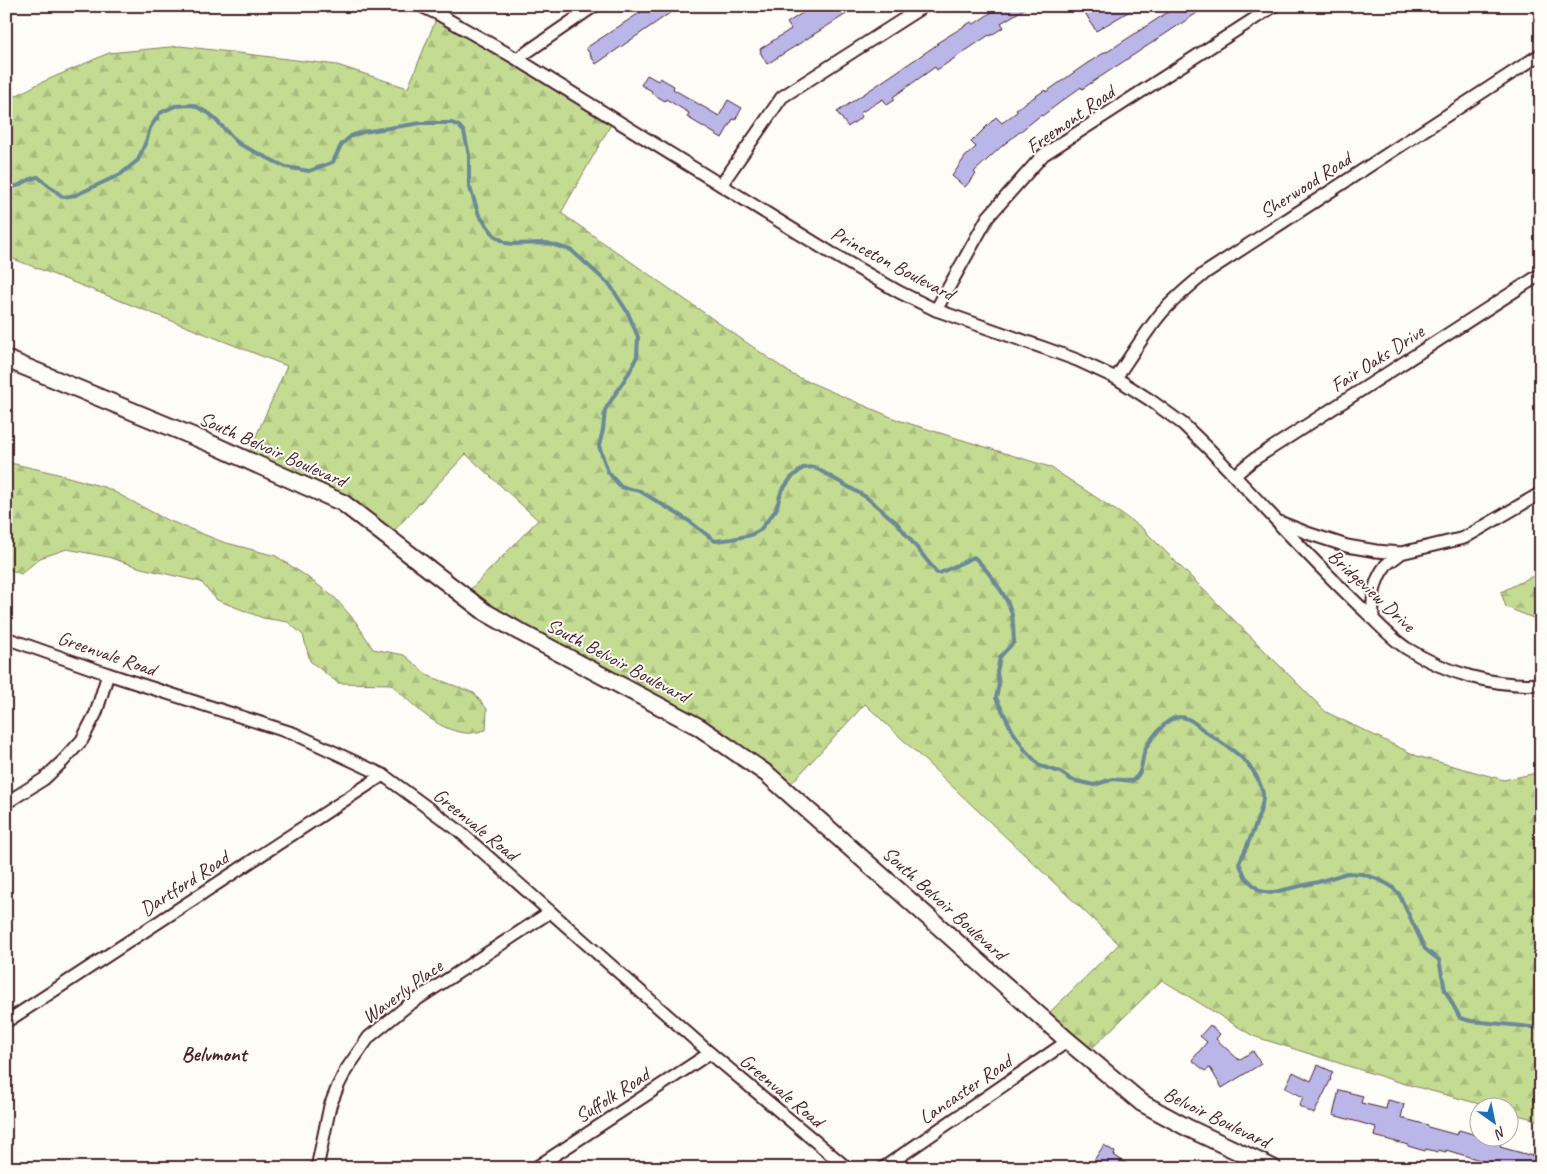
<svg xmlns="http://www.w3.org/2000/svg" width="1547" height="1174" viewBox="0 0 1547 1174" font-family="Caveat,sans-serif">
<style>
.forest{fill:url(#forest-firs);stroke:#867e5e}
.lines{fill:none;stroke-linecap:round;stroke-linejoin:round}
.stream{stroke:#6c8a96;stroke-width:4}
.building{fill:#bbb6e8;stroke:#4a1f2b}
.street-casing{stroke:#4a1f2b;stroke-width:15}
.secondary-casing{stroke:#4a1f2b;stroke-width:20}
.street{stroke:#fdfcf7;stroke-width:11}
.secondary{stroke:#fdfcf7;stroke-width:16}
.labels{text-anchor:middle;stroke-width:4;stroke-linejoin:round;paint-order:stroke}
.street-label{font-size:20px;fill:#4a1f2b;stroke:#fdfcf7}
.neighbourhood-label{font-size:21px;font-weight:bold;fill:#4a1f2b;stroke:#fdfcf7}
</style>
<defs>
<pattern id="forest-firs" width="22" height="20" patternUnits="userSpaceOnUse" patternTransform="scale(1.25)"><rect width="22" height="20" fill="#c3dc92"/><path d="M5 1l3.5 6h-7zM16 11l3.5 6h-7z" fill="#a9bc7e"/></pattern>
</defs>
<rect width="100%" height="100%" fill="#fdfcf7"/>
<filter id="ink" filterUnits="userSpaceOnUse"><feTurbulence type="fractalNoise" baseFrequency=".02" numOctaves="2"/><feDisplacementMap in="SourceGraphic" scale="10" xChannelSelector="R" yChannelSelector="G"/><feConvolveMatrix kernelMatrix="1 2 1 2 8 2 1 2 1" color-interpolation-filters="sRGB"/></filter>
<g filter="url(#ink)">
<!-- forest -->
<g class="forest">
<path d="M438 14 614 119 561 213 793 375 898 420 1050 467 1141 527 1326 712 1417 756 1504 780 1541 772V1121L1510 1113V1106H1487L1402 1083 1253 1036 1162 980 1085 1055 1043 1019 1119 944 865 704 785 790 767 774 464 596 538 520 466 454 388 537 343 503 246 459 287 366 6 256V101L38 84 109 53 180 46 337 65 408 88Z"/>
<path d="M6 462 54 473 107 488 165 519 223 542 276 556 306 576 335 598 356 622 373 649 404 655 429 676 474 693 487 709 486 730C480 731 472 734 466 733 435 730 413 704 391 684L338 683 310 661 303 635 288 622 263 618 217 600 201 582 141 568 108 557 67 549 40 558 21 574 6 568Z"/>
<path d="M1541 572V611L1533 618 1506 607 1501 592Z"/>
</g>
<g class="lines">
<!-- stream -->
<path class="stream" d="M6 187 17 186 33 178 38 177 63 197 76 195 121 174 138 160 147 139 150 128 160 113 175 106 193 105 210 114 239 144 286 167 309 171 333 162 341 145 351 136 363 132 421 123H452L459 126 464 132 469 155V185L479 215 494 235 506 243 513 244 547 243 571 250 610 285 628 313 638 337 637 356 630 371 605 410 603 430 599 446 608 472 621 487 640 491 689 521 715 541 732 539 751 535 760 530 776 510 781 492 791 478 803 468 814 467 866 497 897 523 937 573H940L974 557C986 568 1007 596 1011 611 1014 621 1013 632 1014 642L1000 657 997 672 999 684 996 698 1012 730 1025 750 1040 766 1060 772 1072 780 1094 785 1113 779 1132 781C1145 771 1140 763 1145 750 1149 741 1163 723 1172 719 1185 712 1197 725 1206 732 1227 747 1249 757 1260 784 1261 787 1263 791 1263 795 1264 809 1246 849 1239 863L1246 878 1260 891 1270 893 1318 882 1347 873 1363 874 1380 880 1391 886 1399 894 1425 949 1439 960 1445 990 1460 1018 1471 1021 1541 1028"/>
</g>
<!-- building -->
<g class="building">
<path d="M650 6H680L596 64 586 48Z"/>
<path d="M813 6H859L767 64 760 52 761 51 760 49 791 29 787 23Z"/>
<path d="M1001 6H1029L1001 23 1004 27 990 36 989 35 937 70 935 67 893 97 895 100 887 105 883 99 860 113 862 117 848 127 837 112 938 44 937 43 971 22 974 24Z"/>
<path d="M1081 6H1138L1096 31Z"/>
<path d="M1177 6H1192L1197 13 1082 89 1081 87 1042 116 1041 115 1002 146 974 172 976 174 965 187 952 176 965 157 976 147 971 142 996 117 1002 123 1018 111 1016 109 1045 90 1046 92 1086 64 1107 51V52Z"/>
<path d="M647 75 658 81 660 78 674 86 673 89 719 116 728 100 742 108 735 120 733 119 722 138 687 117 689 113 666 99 665 101 651 93 652 91 641 85Z"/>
<path d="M1210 1025 1220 1034 1216 1039 1239 1060 1253 1051 1261 1064 1222 1088 1210 1068 1205 1071 1192 1060 1207 1042 1200 1036Z"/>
<path d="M1318 1065 1333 1072 1330 1078 1331 1079 1314 1114 1299 1106 1303 1097 1285 1088 1293 1072 1311 1081Z"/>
<path d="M1339 1090 1363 1096 1361 1103 1386 1109 1388 1100 1404 1104 1401 1118 1428 1125V1127L1457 1135 1459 1130 1480 1136H1502L1500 1147 1540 1158 1537 1168H1507L1446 1150V1152L1438 1150V1152L1426 1149 1425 1151 1408 1146V1145L1374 1136 1376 1127 1333 1115Z"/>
<path d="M1104 1145 1115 1152 1114 1155 1133 1168H1106L1094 1160Z"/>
</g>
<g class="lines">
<defs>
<g id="street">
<path d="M421 6 438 14 517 59 831 253 899 292 936 310 1047 349 1077 360 1116 378 1150 400 1183 424 1210 450 1277 521 1310 534 1347 546 1376 551 1401 553 1464 538 1541 493"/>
<path d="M6 7 7 6"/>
<path d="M517 59 594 6"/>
<path d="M721 185 782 97 924 6"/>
<path d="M936 310 988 217 1043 155 1274 6"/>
<path d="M1116 378C1130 357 1143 336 1159 316 1172 300 1189 287 1205 273L1541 54"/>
<path d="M1235 475 1253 460 1541 274"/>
<path d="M1280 525C1308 554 1336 584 1366 612 1379 625 1391 638 1406 648 1446 673 1493 687 1541 684"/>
<path d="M1373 619C1372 600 1373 581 1386 565 1390 561 1397 557 1401 553"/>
<path d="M6 638 108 674 295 734 383 775 458 830 710 1053 847 1168"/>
<path d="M6 803 44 779 63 761 82 740 96 713 108 674"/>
<path d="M6 1022 383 775"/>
<path d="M6 1166 13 1168"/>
<path d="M317 1168 330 1106 338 1086 346 1070 369 1037 407 1006 550 912"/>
<path d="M535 1168 710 1053"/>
<path d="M883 1168 1068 1041"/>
</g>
<path id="secondary" d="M6 359 207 442 343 503 485 612 520 632 699 727 767 774 1068 1041 1142 1103 1188 1128 1273 1168"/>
</defs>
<!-- street casing -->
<use href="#street" class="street-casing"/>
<!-- secondary casing -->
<use href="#secondary" class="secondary-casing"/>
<!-- street -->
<use href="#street" class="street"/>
<!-- secondary -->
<use href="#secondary" class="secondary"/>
</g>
</g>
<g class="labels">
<!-- street labels -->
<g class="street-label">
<text transform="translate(1070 119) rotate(-35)" y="7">Freemont Road</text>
<text transform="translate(1305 185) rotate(-33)" y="7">Sherwood Road</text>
<text transform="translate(893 263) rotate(28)" y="7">Princeton Boulevard</text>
<text transform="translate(1377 358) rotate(-33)" y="7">Fair Oaks Drive</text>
<text transform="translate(273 449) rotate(24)" y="7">South Belvoir Boulevard</text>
<text transform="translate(1372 590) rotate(43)" y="7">Bridgeview Drive</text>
<text transform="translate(107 653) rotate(19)" y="7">Greenvale Road</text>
<text transform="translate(618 660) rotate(28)" y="7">South Belvoir Boulevard</text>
<text transform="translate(476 824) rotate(39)" y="7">Greenvale Road</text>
<text transform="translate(184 883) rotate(-33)" y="7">Dartford Road</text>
<text transform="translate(945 903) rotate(42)" y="7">South Belvoir Boulevard</text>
<text transform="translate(402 991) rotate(-36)" y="7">Waverly Place</text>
<text transform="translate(965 1089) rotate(-34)" y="7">Lancaster Road</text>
<text transform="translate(782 1090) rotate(40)" y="7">Greenvale Road</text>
<text transform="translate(612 1095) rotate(-33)" y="7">Suffolk Road</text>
<text transform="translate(1217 1117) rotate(26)" y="7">Belvoir Boulevard</text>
</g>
<!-- neighbourhood labels -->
<g class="neighbourhood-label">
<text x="214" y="1061">Belvmont</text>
</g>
</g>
<!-- margin -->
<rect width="1547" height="1174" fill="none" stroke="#fdfcf7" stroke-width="25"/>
<rect x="12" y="12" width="1522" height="1149" fill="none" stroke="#4a1f2b" stroke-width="2" filter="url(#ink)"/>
<!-- north arrow -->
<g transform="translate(1494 1122) rotate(147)"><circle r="24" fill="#fdfcf7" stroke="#b5a4a5"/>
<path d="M0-4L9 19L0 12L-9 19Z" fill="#1f6fb2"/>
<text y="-8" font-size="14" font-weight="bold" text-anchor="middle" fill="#4a1f2b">N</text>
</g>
</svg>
